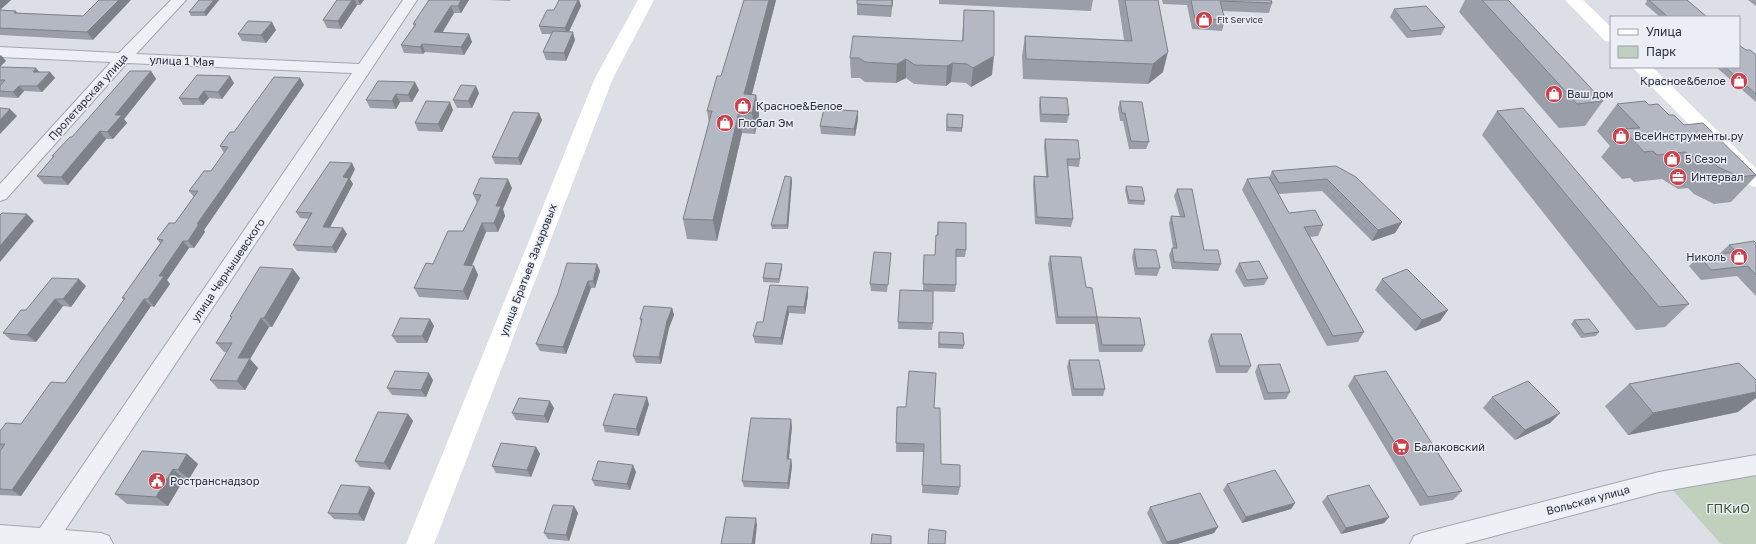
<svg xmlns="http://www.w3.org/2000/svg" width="1756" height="544" viewBox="0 0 1756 544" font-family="'Golos Text',sans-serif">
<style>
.green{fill:#c1d0bd}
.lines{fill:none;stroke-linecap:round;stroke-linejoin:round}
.street-casing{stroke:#a2a6b0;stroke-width:2}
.street{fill:#eff0f5;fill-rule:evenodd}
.secondary{fill:#fff;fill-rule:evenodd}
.wall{fill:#9a9ea8}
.shaded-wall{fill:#7d8188}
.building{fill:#b3b8c3;stroke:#7d8188}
.labels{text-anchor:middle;stroke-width:3;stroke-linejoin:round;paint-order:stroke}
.far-poi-label{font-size:9px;fill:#262d3c;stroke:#ebeef4;text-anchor:start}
.street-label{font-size:11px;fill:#262d3c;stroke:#ebeef4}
.poi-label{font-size:11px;fill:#262d3c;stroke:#ebeef4;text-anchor:start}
.near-park-label{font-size:13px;fill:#385833;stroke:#ebeef4}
</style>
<rect width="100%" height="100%" fill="#dcdfe6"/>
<!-- green -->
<path class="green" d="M1756 474V544H1721L1670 487Z"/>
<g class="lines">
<defs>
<g id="street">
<path d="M171 0H186L136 54 359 64 403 0H417L65 530 101 533 109 536 113 544H0V525L40 528 352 73 127 63 6 199 0 201V184L111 62 0 57V47L119 53Z"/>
<path d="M1756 455V475L1659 492 1464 544H1410L1414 536 1422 533 1659 472Z"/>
</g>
</defs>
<!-- street casing -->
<use href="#street" class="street-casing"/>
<!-- street -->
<use href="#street" class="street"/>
<!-- secondary -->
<g class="secondary">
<path d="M638 0H654L613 78 434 544H406L595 78Z"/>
<path d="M1565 0H1583L1611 27V42L1605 41Z"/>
<path d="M1632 67H1652L1756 168V187L1749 185Z"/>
</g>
</g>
<!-- wall -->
<g class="wall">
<path d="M0 0H11L0 10 16 11 18 13 83 16 93 40 0 35Z"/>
<path d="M199 0H219L206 16H191L189 12Z"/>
<path d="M337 0H364L360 5H357L341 29 327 28 323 20Z"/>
<path d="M429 0H469L461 13H454L442 32 469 34 472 42 464 55 425 52 423 54 404 53 401 45 414 26 413 24Z"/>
<path d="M490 0H510V1Z"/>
<path d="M559 0H579L581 6 569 32 575 40 566 61 546 60 543 52 551 34H542L539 26 554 10Z"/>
<path d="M776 0 752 94 756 95 759 115 755 134 742 133 717 241 687 239 683 219 709 123 707 111 721 76Z"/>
<path d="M893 0 891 17 857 15V4Z"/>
<path d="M939 0H1093L1091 11 939 4Z"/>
<path d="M1118 0H1158L1163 72 1148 84 1023 79 1022 56 1025 36 1124 40Z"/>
<path d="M1162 0H1271L1272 3 1269 13 1222 11 1225 20 1222 31 1192 29 1187 5 1163 4Z"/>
<path d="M1465 0H1508L1603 101 1585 126 1559 128 1459 12Z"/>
<path d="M1646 0H1687L1707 17H1660L1645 4 1647 1Z"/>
<path d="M1748 0H1756V6Z"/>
<path d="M1394 9 1445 27 1441 35 1407 38 1390 17Z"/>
<path d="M964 10 992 75 971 87 966 83 951 82 946 86 914 84 906 78 896 83 865 82 860 78H851L850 58 962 41Z"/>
<path d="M276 30 266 43 242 41 238 34Z"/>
<path d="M1746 50 1756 55V102L1716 67H1739Z"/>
<path d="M0 67 39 72H50L55 78 42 92 24 91 18 98 0 97Z"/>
<path d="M151 71 156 79 124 119 127 123 113 139H106L68 185 44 184 37 176 53 157 52 156 72 137Z"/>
<path d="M300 78 304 85 204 230 205 232 194 248H189L167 280 170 284 154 307 151 306 21 496 0 495V431L21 424 65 383 124 300 122 298 160 243 157 239 175 223 194 197 189 191 211 171 224 153 220 146 234 132Z"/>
<path d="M234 83 222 99 209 98 203 105H183L179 98Z"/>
<path d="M419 90 412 102H400L396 109 370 108 366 100Z"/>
<path d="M479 93 472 108H457L453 100Z"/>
<path d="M1040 97 1069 115 1067 123 1040 122 1039 105Z"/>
<path d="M1120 101 1149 142 1146 149H1129L1123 121H1120L1118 108Z"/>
<path d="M1617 104 1649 105 1669 115 1684 125 1756 175V176L1731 202 1714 204 1694 194 1688 188 1678 189 1662 179 1634 182 1630 178 1622 179 1601 157 1610 146 1597 131Z"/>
<path d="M453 110 442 132 418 131 415 123Z"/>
<path d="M1497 111 1689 304 1665 327 1636 330 1482 135Z"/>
<path d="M539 113 542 120 521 165 495 164 492 157Z"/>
<path d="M947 114 963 115 962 132 946 131Z"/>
<path d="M858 119 855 136 821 134 820 126Z"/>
<path d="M1045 139 1080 159 1079 167 1068 166 1073 219 1071 227 1035 224 1033 184 1034 176H1046L1044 146Z"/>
<path d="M1336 166 1402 222 1395 233 1372 241 1322 191 1278 194 1289 213 1323 225 1318 236 1310 237 1364 332 1358 342 1327 346 1242 190 1247 179 1269 178 1272 171Z"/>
<path d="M355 169 350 179 353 184 330 227 343 228 347 234 336 253 297 251 293 245 309 219 300 218 296 212Z"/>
<path d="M791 177 792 181 788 229H772L771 225Z"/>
<path d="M1126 186 1145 201 1144 205 1128 204 1125 190Z"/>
<path d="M512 188 503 209 505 216 498 232H486L472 266H474L478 275 468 300 419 297 414 288 433 264 463 231 477 203 473 194Z"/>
<path d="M1177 189 1204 250 1221 264 1218 271 1172 269 1169 255 1172 248H1173L1169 223 1171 216 1180 217 1174 196Z"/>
<path d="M938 222 966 250 965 257H956V285L955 292 923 291 924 255H935L936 235H937Z"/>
<path d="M1756 243V296L1737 276 1701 280 1689 266 1699 256 1719 254 1729 245Z"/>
<path d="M1134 249 1160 268 1157 276 1135 275 1132 257Z"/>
<path d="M891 253 887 292 871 291 870 284Z"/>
<path d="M1050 256 1086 287 1097 317 1145 345 1142 352H1099L1095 324H1056L1048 264Z"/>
<path d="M1239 263 1268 278 1264 285 1244 287 1235 271Z"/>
<path d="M597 264 600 271 595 288H591L566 354 540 351 536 344Z"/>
<path d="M782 264V268L779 283 763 282V278Z"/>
<path d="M300 278 272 327H269L250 359 258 368 245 390 218 389 210 380 227 352H224L216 343 231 318 230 316Z"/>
<path d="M1382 279 1448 310 1440 321 1415 331 1375 290Z"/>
<path d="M770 285 808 295 805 314 789 313 782 345 755 343 753 336 763 322Z"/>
<path d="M86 286 71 307 63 306 36 342 11 340 3 333 26 310Z"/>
<path d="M900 290 933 323 932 330 898 329Z"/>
<path d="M672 308 674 315 669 328 661 364 636 363 633 356 641 323 640 319Z"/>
<path d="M430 319 434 326 427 343H397L392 336Z"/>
<path d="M1574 320 1599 332 1596 336 1581 338 1571 324Z"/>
<path d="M939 332 964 345 963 349 938 348Z"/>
<path d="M1211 334 1251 366 1247 373H1216L1208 341Z"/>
<path d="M1069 360 1105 389 1103 396H1072L1067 367Z"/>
<path d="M1258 365 1290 392 1286 399 1264 400 1255 372Z"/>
<path d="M1354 376 1462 491 1453 500 1420 506 1348 386Z"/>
<path d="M433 380 426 397 392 395 387 388Z"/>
<path d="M1629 384 1738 412 1628 435 1605 406Z"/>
<path d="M1492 397 1560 413 1550 423 1515 440 1483 408Z"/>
<path d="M649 404 639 436 605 432 603 425Z"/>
<path d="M897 407 934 408 941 464 960 487 958 495 922 493 924 452H896Z"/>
<path d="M554 408 548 423 516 420 512 413Z"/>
<path d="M408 414 413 421 390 470 360 467 355 461Z"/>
<path d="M792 426 789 459H791L792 466 789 489 744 487 742 481Z"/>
<path d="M536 447 540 454 531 477 496 473 492 466Z"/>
<path d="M187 454 198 464 189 479H184L168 506 127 504 115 494Z"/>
<path d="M636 472 630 490 595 486 592 480Z"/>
<path d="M1227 484 1295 503 1291 509 1242 523 1223 490Z"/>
<path d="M375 493 364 521 334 519 328 513Z"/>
<path d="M1327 496 1389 517 1384 523 1341 534 1322 502Z"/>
<path d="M574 506 578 513 569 541 548 539 544 533Z"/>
<path d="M1150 507 1214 533 1177 544H1162L1147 513Z"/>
</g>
<!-- shaded-wall -->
<g class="shaded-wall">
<path d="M0 0H11L0 10Z"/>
<path d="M119 0H131L93 40 87 32Z"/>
<path d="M214 0H219L206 16 204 12Z"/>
<path d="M352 0H355L357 5 341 29 338 21Z"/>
<path d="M358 0H364L360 5Z"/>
<path d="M461 0H469L461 13 458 6Z"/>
<path d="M578 0H579L581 6 567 35 565 28Z"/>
<path d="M769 0H776L747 113 744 94Z"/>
<path d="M892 0H893L891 17 892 6Z"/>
<path d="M451 6 454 13 438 40 434 32Z"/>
<path d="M272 22 276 30 266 43 261 35Z"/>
<path d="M573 32 575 40 566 61 564 53Z"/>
<path d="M469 34 472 42 464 55 461 47Z"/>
<path d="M422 44 425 52 423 54 420 47Z"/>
<path d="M1168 52 1163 72 1148 84 1153 64Z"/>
<path d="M1 55 6 61 0 67V56Z"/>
<path d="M994 56 992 75 971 87 973 68Z"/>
<path d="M906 59V78L896 83 897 64Z"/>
<path d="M953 63 951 82 946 86 947 66Z"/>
<path d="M36 68 41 74 33 72Z"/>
<path d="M151 71 156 79 124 119 127 123 113 139 107 132 115 115Z"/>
<path d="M50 72 55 78 42 92 37 86Z"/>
<path d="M230 76 234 83 222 99 218 92Z"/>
<path d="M300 78 304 85 204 230 205 232 194 248 188 241 197 224Z"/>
<path d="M415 82 419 90 412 102 408 95Z"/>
<path d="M19 86 24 91 18 98 13 92Z"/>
<path d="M476 86 479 93 472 108 468 101Z"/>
<path d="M204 91 209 98 203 105 198 99Z"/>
<path d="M396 94 400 102 396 109 392 101Z"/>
<path d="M756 95 759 115 755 134 752 113Z"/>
<path d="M450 102 453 110 442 132 438 124Z"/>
<path d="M10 109 17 116 0 134V120Z"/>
<path d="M858 111V119L855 136 854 129Z"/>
<path d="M739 112 742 133 717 241 713 220Z"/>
<path d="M539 113 542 120 521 165 518 158Z"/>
<path d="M100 131 106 139 68 185 61 177Z"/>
<path d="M352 163 355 169 350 179 353 184 327 233 323 227 343 177Z"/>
<path d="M791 177 792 181 788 229 787 225Z"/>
<path d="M508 179 512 188 503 209 505 216 498 232 494 223 496 206Z"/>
<path d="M27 214 34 221 0 262V246Z"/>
<path d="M1402 222 1395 233 1372 241 1378 230Z"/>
<path d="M482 223 486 232 468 274 464 265Z"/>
<path d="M343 228 347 234 336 253 332 247Z"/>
<path d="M183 241 189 248 167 280 170 284 154 307 148 299 159 276Z"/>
<path d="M597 264 600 271 595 288 593 281Z"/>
<path d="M782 264V268L779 283V279Z"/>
<path d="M474 266 478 275 468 300 463 291Z"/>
<path d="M293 269 300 278 272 327 264 318Z"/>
<path d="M79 279 86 286 71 307 63 299Z"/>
<path d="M588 281 591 288 566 354 563 347Z"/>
<path d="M808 287V295L805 314 804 307Z"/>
<path d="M55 299 63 306 36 342 27 335Z"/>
<path d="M144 299 151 306 21 496 12 490Z"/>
<path d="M788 306 789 313 782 345 781 338Z"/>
<path d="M672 308 674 315 669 328 661 364 659 357 667 321Z"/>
<path d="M1448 310 1440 321 1415 331 1422 320Z"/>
<path d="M261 318 269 327 250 359 258 368 245 390 237 381 238 358Z"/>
<path d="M430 319 434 326 427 343 422 336Z"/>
<path d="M429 373 433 380 426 397 421 390Z"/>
<path d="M1756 392V398L1738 412 1628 435 1653 413Z"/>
<path d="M647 397 649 404 639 436 636 429Z"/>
<path d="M550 401 554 408 548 423 544 416Z"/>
<path d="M1560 413 1550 423 1515 440 1525 430Z"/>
<path d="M408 414 413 421 390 470 384 463Z"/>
<path d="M791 419 792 426 788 465 787 459Z"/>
<path d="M536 447 540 454 531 477 527 470Z"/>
<path d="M187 454 198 464 189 479 178 470Z"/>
<path d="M791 459 792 466 789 489 788 483Z"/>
<path d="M633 465 636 472 630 490 627 484Z"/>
<path d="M173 469 184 479 168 506 156 497Z"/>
<path d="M370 487 375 493 364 521 358 514Z"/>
<path d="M1295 503 1291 509 1242 523 1246 517Z"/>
<path d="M574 506 578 513 569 541 566 535Z"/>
<path d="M1389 517 1384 523 1341 534 1346 528Z"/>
<path d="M756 518 757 525 755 544H752Z"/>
<path d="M1218 527 1214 533 1177 544H1166L1167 542Z"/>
</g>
<!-- building -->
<g class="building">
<path d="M99 0H119L87 32 0 28V10L16 11 14 13 83 16Z"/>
<path d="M199 0H214L204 12H189Z"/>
<path d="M337 0H352L338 21 323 20Z"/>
<path d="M429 0H461L458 6H451L434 32 469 34 461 47 422 44 420 47 401 45 416 24H413Z"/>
<path d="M559 0H578L565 28 539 26 547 10H554Z"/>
<path d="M744 0H769L744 94 756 95 752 113 739 112 713 220 683 219 712 111H707L717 76H721Z"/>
<path d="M857 0H892V6L857 4Z"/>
<path d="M1125 0H1158L1168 52 1153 64 1026 59 1025 36 1132 41Z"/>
<path d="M1191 0H1271L1272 3 1220 1 1225 20 1195 19Z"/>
<path d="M1482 0H1508L1603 101 1577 104Z"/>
<path d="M1649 0H1687L1707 17H1668Z"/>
<path d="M1426 6 1445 27 1411 31 1394 9Z"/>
<path d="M964 10 994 11V56L973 68 967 64 953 63 947 66 915 65 906 59 897 64 865 62 859 58H850L853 36 963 41Z"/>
<path d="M248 21 272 22 261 35 238 34Z"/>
<path d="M553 31 573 32 564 53 543 52Z"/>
<path d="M1739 45 1746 50H1750L1756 55V94L1725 67H1739Z"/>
<path d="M0 67 36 68 33 72H50L37 86H19L13 92 0 91V86L5 80H0Z"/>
<path d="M130 71H151L115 115H122L107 132 100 131 61 177 37 176 54 156H52L70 137H72Z"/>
<path d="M197 75 230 76 218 92 204 91 198 99 179 98Z"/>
<path d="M274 77 300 78 197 224H199L188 241H183L159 276H164L148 299H144L12 490 0 489V451L5 444H0V431L6 423 21 424 51 382 65 383 125 298H122L163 240 157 239 169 223H175L198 191H189L204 171H211L228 147 220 146 230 132H234Z"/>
<path d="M378 81 415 82 408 95 396 94 392 101 366 100Z"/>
<path d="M461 85 476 86 468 101 453 100Z"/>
<path d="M1040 97 1067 98 1069 115 1041 114Z"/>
<path d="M426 101 450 102 438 124 415 123Z"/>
<path d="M1120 101 1142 102 1149 142 1131 141 1125 113H1122Z"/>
<path d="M1645 101 1649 105 1658 104 1669 115H1674L1684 125 1703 123 1756 175 1740 177 1718 167 1712 161 1702 162 1685 152 1657 155 1653 151 1644 152 1623 129 1640 128 1617 104Z"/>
<path d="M0 108 10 109 0 120Z"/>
<path d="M1523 108 1689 304 1659 307 1497 111Z"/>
<path d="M824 109 858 111 854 129 820 126Z"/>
<path d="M513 112 539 113 518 158 492 157Z"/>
<path d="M947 114 963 115 962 128 947 127Z"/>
<path d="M1045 139 1078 140 1080 159H1067L1073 219 1037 217 1034 176 1048 177Z"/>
<path d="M330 162 352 163 343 177 349 178 323 227 343 228 332 247 293 245 312 213 296 212Z"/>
<path d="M1336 166 1356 177 1402 222 1378 230 1327 179 1279 183 1272 171Z"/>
<path d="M785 176 791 177 787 225H771Z"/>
<path d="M1269 177 1289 213 1315 210 1323 225 1304 227 1364 332 1333 336 1247 179Z"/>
<path d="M480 178 508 179 496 206H501L494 223H482L464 265 474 266 463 291 414 288 426 263 433 264 448 231H463L481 195 473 194Z"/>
<path d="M1126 186 1142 187 1145 201 1129 200Z"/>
<path d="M1177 189H1192L1204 250H1218L1221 264 1174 262 1172 248H1177L1171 216 1185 217Z"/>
<path d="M2 213 27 214 0 246V215Z"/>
<path d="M938 222 966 223V250L956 249V285L923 284 924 255H935L936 235H938Z"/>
<path d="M1754 241 1756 243V275L1748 266 1711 270 1699 256 1737 252 1729 245Z"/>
<path d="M1134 249 1156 250 1160 268H1137Z"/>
<path d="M874 252 891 253 888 285 870 284Z"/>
<path d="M1050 256 1081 257 1086 287 1092 288 1097 317H1058Z"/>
<path d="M1259 261 1268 278 1247 280 1239 263Z"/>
<path d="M567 263 597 264 593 281H588L563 347 536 344 558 293Z"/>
<path d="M766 263 782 264 779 279 763 278Z"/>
<path d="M260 267 293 269 264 318H261L238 358H250L237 381 210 380 232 343H216L232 317 230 316Z"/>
<path d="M1407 269 1448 310 1422 320 1382 279Z"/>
<path d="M52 278 79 279 63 299H55L27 335 3 333 21 310H26Z"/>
<path d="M770 285 808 287 804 307 788 306 781 338 753 336 757 322H763Z"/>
<path d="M900 290 933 291V323L898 322Z"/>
<path d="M644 306 672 308 667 321 659 357 633 356 642 319H640Z"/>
<path d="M1097 317 1140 318 1145 345H1102Z"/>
<path d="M400 318 430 319 422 336H392Z"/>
<path d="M1589 319 1599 332 1584 334 1574 320Z"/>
<path d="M939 332 963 333 964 345 939 344Z"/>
<path d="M1211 334H1241L1251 366H1220Z"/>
<path d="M1069 360H1099L1105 389H1074Z"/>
<path d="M1739 363 1756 380V392L1653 413 1629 384Z"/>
<path d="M1280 364 1290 392 1268 393 1258 365Z"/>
<path d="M395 371 429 373 421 390 387 388Z"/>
<path d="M909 371 936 373 934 408H940L941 464 960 465V487L922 485 924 444 896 443 897 407H906Z"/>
<path d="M1386 371 1462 491 1428 497 1354 376Z"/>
<path d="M1528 381 1560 413 1525 430 1492 397Z"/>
<path d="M614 394 647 397 636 429 603 425Z"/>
<path d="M519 398 550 401 544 416 512 413Z"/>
<path d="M378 412 408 414 384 463 355 461Z"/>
<path d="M751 418 791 419 787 459H791L788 483 742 481Z"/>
<path d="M501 443 536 447 527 470 492 466Z"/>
<path d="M142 451 187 454 178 470 173 469 156 497 115 494Z"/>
<path d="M598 461 633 465 627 484 592 480Z"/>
<path d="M1275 470 1295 503 1246 517 1227 484Z"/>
<path d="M341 485 370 487 358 514 328 513Z"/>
<path d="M1369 485 1389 517 1346 528 1327 496Z"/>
<path d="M1200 493 1218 527 1167 542 1150 507Z"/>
<path d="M553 505 574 506 566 535 544 533Z"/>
<path d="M726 517 756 518 752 544H721Z"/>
<path d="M929 529 946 531 945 544H928Z"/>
<path d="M872 534 891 536V544H871Z"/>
</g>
<!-- icons -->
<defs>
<symbol id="shop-disc" viewBox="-11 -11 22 22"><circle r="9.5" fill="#cd3f4b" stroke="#ebeef4"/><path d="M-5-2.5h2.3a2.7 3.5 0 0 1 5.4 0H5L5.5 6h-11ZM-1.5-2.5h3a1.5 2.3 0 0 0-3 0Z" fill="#fff"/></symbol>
<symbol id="office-disc" viewBox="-11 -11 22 22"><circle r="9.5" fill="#cd3f4b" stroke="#ebeef4"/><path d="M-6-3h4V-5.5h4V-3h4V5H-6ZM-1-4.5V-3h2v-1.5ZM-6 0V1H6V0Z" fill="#fff"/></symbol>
<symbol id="supermarket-disc" viewBox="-11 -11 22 22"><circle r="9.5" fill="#cd3f4b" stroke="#ebeef4"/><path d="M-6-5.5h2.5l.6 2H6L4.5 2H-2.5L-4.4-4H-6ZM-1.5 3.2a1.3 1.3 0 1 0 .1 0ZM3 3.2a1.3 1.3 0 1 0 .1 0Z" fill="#fff"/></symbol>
<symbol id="civic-disc" viewBox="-11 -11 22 22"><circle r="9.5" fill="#cd3f4b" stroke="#ebeef4"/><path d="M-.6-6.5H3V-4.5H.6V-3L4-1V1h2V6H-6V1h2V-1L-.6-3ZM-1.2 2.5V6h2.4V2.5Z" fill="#fff"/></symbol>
</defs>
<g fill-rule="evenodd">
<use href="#shop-disc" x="1194" y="10" width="20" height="20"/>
<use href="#shop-disc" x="1729" y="71" width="20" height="20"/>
<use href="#shop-disc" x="1544" y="84" width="20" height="20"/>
<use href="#shop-disc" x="733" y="96" width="20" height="20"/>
<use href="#shop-disc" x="715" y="113" width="20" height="20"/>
<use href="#shop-disc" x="1611" y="126" width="20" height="20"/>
<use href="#shop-disc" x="1662" y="149" width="20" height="20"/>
<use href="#office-disc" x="1668" y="167" width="20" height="20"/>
<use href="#shop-disc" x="1729" y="247" width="20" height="20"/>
<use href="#supermarket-disc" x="1391" y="437" width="20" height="20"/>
<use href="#civic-disc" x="147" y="471" width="20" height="20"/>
</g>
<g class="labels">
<!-- far-poi labels -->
<g class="far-poi-label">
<text x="1217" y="23">Fit Service</text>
</g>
<!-- street labels -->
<g class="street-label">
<text transform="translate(182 61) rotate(2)" y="4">улица 1 Мая</text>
<text transform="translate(88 97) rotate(-48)" y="4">Пролетарская улица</text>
<text transform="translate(228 270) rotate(-56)" y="4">улица Чернышевского</text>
<text transform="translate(528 270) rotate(-69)" y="4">улица Братьев Захаровых</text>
<text transform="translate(1588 500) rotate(-15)" y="4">Вольская улица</text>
</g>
<!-- poi labels -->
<g class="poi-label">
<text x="1726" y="85" text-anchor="end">Красное&amp;белое</text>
<text x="1567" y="98">Ваш дом</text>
<text x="756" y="110">Красное&amp;Белое</text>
<text x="738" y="127">Глобал Эм</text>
<text x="1634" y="140">ВсеИнструменты.ру</text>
<text x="1685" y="163">5 Сезон</text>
<text x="1691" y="181">Интервал</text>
<text x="1726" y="261" text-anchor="end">Николь</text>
<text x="1414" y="451">Балаковский</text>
<text x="170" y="485">Ространснадзор</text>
</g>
<!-- near-park labels -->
<g class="near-park-label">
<text x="1728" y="513">ГПКиО</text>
</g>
</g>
<!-- legend -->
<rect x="1610" y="16" width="130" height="52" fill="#ebeef4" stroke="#9ca1aa"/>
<rect x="1618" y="29" width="20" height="6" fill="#ffffff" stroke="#9ca1aa"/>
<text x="1646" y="36" font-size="12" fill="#262d3c">Улица</text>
<rect x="1618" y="46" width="20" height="12" fill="#c1d0bd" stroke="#9ca1aa"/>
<text x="1646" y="56" font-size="12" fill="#262d3c">Парк</text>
</svg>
